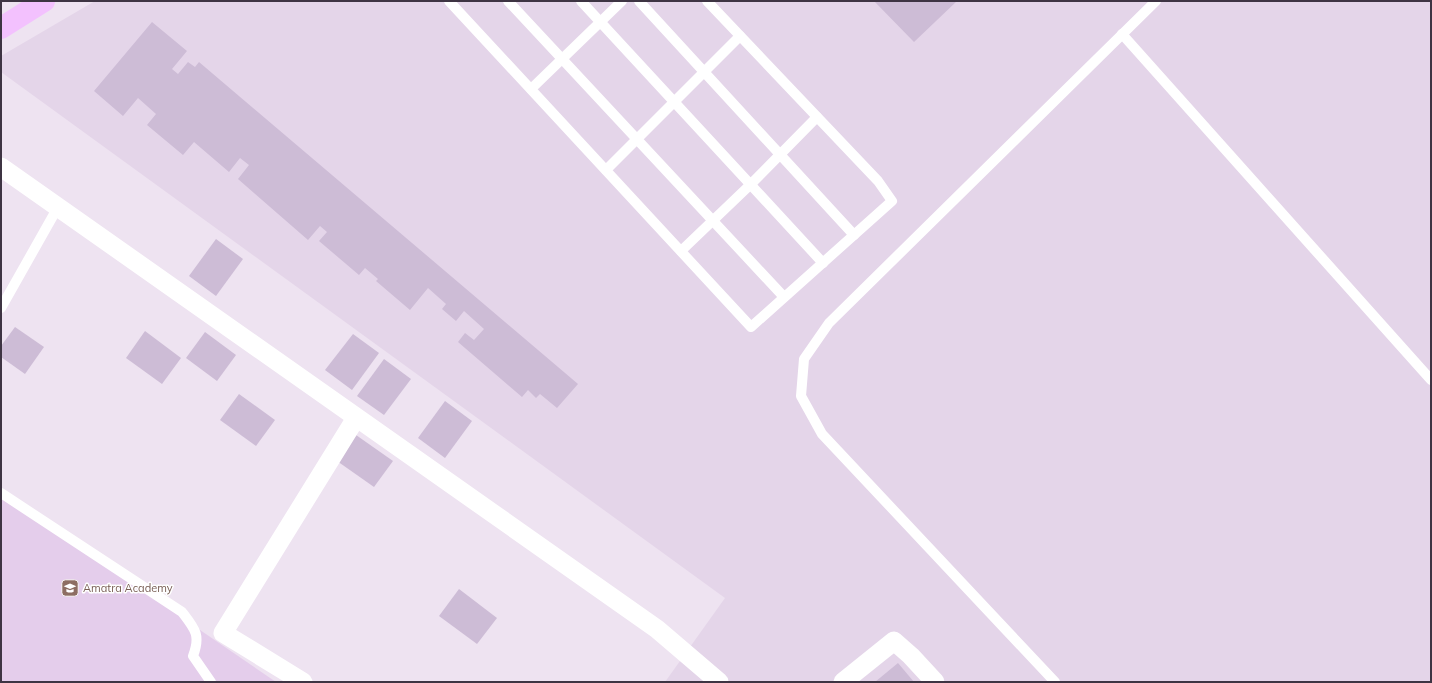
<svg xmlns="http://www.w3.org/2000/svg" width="1432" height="683" viewBox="0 0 1432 683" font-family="Mulish,sans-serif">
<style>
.residential{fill:#e4d5e9}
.education{fill:#e4cdeb}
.building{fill:#cdbcd6}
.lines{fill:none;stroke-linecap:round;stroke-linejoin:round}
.lane{stroke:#fff;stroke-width:10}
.street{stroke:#fff;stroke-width:19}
.secondary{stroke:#f3c1fe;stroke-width:22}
.labels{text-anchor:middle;stroke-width:3;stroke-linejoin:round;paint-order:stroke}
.education-label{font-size:11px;fill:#785e54;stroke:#fff;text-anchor:start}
</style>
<rect width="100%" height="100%" fill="#eee3f1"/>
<!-- residential -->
<path class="residential" d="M95 1H1431V682H665L725 598 1 72V56Z"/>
<!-- education -->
<path class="education" d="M1 494 276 682H1Z"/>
<!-- building -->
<g class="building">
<path d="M874 1H957L914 42Z"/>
<path d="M152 22 187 51 172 69 178 74 188 62 195 67 199 62 578 384 557 408 540 394 536 398 528 390 522 397 458 342 465 333 474 340 484 329 464 311 456 321 442 309 446 304 428 288 410 310 376 281 378 279 365 268 359 275 319 241 327 232 320 226 308 240 238 179 249 165 240 158 229 172 194 142 183 155 147 125 156 114 138 98 123 116 94 91Z"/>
<path d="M216 239 243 259 216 296 189 276Z"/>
<path d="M15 327 44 347 25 374 1 357V346Z"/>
<path d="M145 331 181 358 162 384 126 358Z"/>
<path d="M205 332 236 355 217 381 186 358Z"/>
<path d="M353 334 379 353 352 390 325 370Z"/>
<path d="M384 359 411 379 384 415 357 396Z"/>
<path d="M239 394 275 420 256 446 220 420Z"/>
<path d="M445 401 472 421 445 458 418 438Z"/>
<path d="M356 435 393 461 374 487 337 461Z"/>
<path d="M459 589 497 618 477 644 439 616Z"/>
<path d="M898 663 914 682H875Z"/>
</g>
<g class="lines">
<!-- lane -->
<g class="lane">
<path d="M449 1 751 327 892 201 878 181 707 1"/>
<path d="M508 1 784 297"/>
<path d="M581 1 823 263"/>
<path d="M639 1 854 235"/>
<path d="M1122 34 1431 380"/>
<path d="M531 89 622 1"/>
<path d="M606 170 740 36"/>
<path d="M681 251 751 184 817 117"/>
<path d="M1 308 58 207"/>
<path d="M1 493 182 612C195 629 201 635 193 656L211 682"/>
<path d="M1055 682 822 434 801 396 804 359 829 323 1156 1"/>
</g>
<!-- street -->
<g class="street">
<path d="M1 167 657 629 719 682"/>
<path d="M303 682 223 633 356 418"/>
<path d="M843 682 894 641 911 656 935 682"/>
</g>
<!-- secondary -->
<path class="secondary" d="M1 28 44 1"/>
</g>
<!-- icons -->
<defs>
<symbol id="school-square" viewBox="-11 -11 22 22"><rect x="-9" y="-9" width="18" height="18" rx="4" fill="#8d6e63" stroke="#fff"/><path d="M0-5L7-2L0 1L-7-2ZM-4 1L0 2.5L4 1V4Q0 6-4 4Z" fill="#fff"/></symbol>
</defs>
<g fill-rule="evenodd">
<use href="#school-square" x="60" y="578" width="20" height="20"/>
</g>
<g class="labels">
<!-- education labels -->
<g class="education-label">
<text x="83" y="592">Amatra Academy</text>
</g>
</g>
<!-- border -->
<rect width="1432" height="683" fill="none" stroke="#3e3443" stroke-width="4"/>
</svg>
